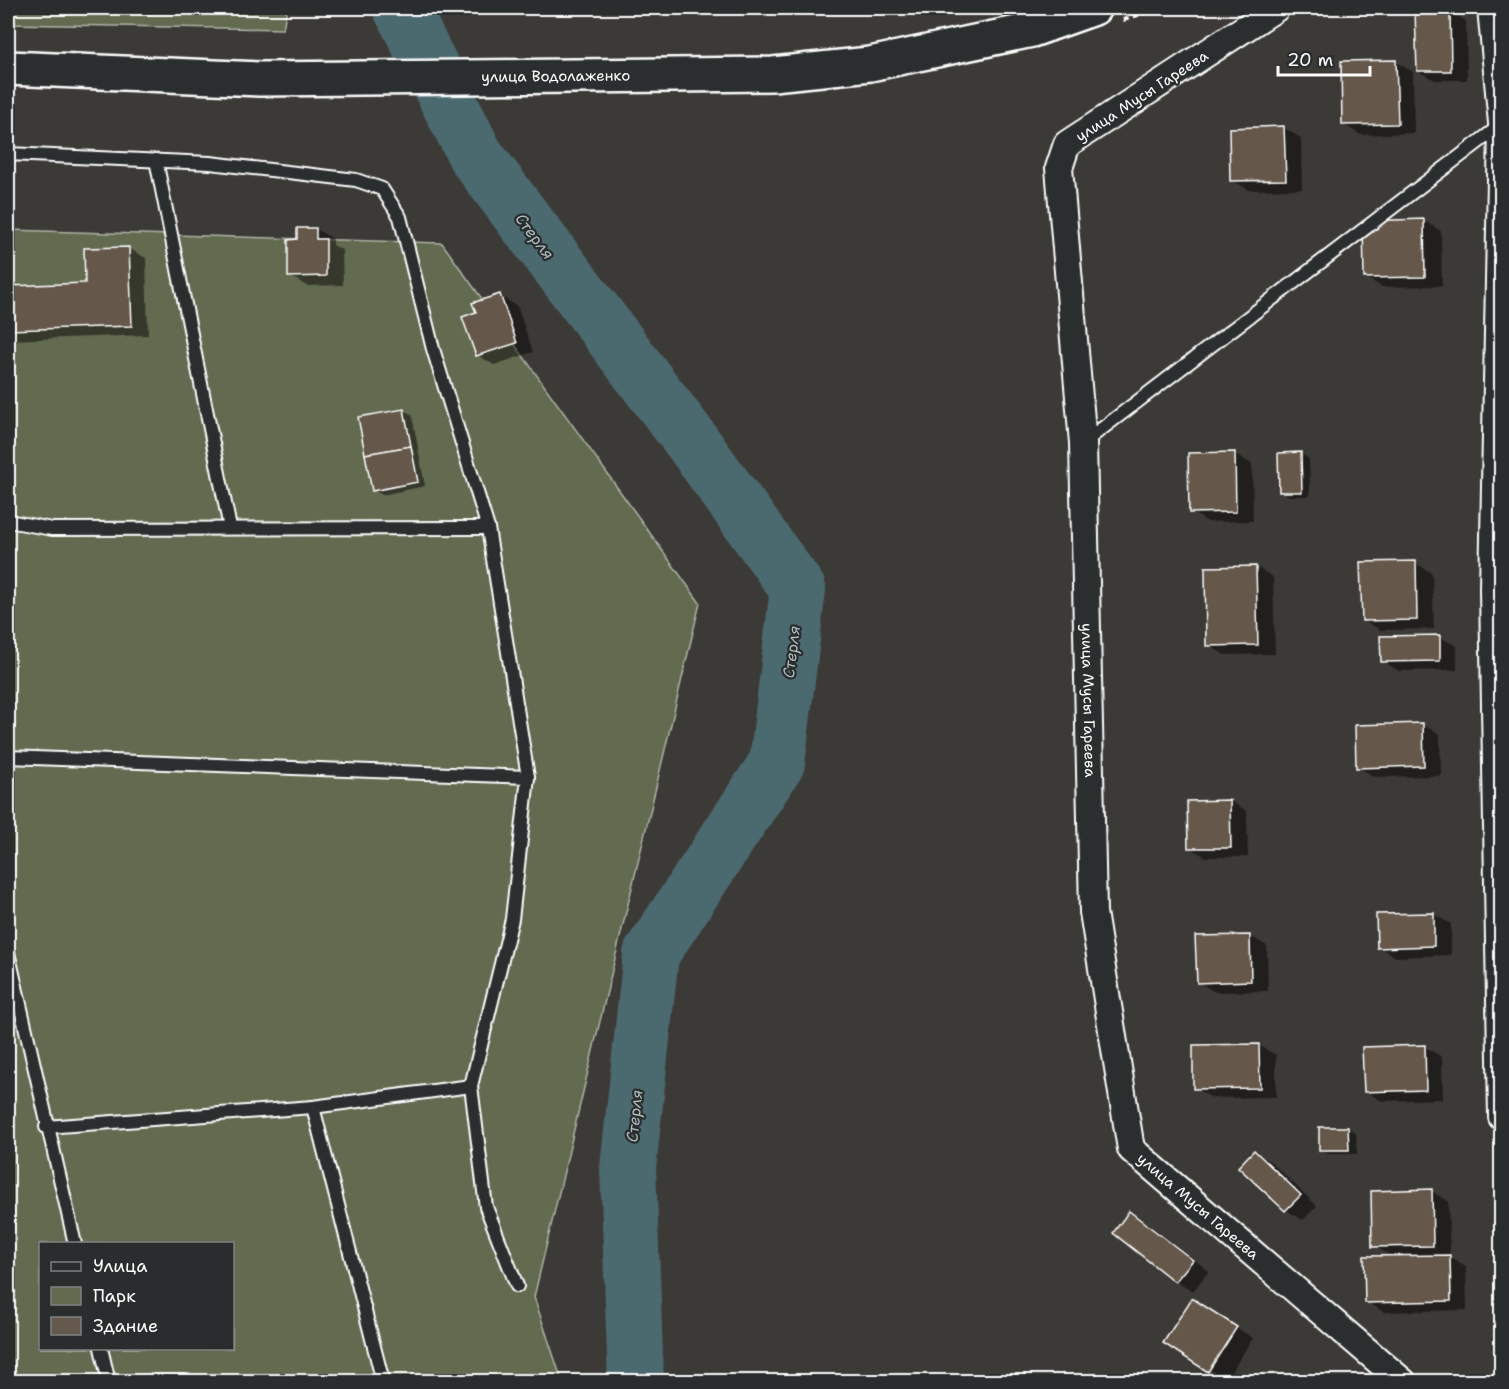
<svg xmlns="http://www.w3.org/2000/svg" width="1509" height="1389" viewBox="0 0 1509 1389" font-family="'Shantell Sans',sans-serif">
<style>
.green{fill:#626a50;stroke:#b0b4a8;stroke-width:1.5;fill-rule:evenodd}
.shadow{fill:#0007}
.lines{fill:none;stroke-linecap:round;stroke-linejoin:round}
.river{stroke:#4c6a6f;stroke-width:56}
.building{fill:#65584c;stroke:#fff;stroke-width:1.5}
.service-casing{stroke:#fff;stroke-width:16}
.minor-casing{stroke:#fff;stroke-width:30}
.secondary-casing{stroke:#fff;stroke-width:38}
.path{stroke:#fff;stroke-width:4;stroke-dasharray:6 4.5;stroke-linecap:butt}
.service{stroke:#2a2d2e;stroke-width:12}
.minor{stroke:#2a2d2e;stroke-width:26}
.secondary{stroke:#2a2d2e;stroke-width:33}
.labels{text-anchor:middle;stroke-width:4.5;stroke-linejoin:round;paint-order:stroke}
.street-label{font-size:15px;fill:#fff;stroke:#2a2d2e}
.water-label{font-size:16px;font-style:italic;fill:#aebcbe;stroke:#2a2d2e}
</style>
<rect width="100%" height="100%" fill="#3c3a37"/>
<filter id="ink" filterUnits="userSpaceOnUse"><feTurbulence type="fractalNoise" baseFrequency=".0167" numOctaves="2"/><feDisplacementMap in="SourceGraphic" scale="12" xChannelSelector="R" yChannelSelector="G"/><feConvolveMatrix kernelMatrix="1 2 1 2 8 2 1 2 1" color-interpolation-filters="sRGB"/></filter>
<g filter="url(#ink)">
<!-- green -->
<g class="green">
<path d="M8 8H287L283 29 8 24Z"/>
<path d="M8 230 442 243 700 603 534 1297 562 1381 8 1382ZM40 1244H232V1348H40Z"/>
</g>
<!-- shadow -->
<g class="shadow">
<path d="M1449 11 1466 21 1467 80H1435L1418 71Z"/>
<path d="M1396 62 1413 72 1414 133 1361 135 1344 125 1343 63Z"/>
<path d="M1284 128 1301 138 1302 189 1249 190 1232 180Z"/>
<path d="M1424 221 1441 231 1442 286 1382 287 1365 277Z"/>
<path d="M316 229 333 239V245L342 250 343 285 307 286 290 276 299 240Z"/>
<path d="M128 248 146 258 148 335 8 340V288L87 285Z"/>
<path d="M500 296 517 306 533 352 494 365 477 355V313Z"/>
<path d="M404 410 412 415 425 486 382 495 374 490Z"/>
<path d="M1235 454 1252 464 1253 521 1208 522 1191 512Z"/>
<path d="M1301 454 1309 459 1310 496H1289L1281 491Z"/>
<path d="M1415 563 1432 573 1434 629 1380 630 1363 620Z"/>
<path d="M1256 567 1273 577 1275 654 1225 655 1208 645Z"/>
<path d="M1439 637 1457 646V670L1399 671 1382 661Z"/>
<path d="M1423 725 1440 734 1441 776 1375 777 1358 767Z"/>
<path d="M1230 801 1247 811 1248 857H1206L1189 847Z"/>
<path d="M1433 914 1451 924V955L1396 957 1379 947Z"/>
<path d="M1250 936 1267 946 1268 991 1215 992 1198 982Z"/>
<path d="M1258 1045 1276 1055V1097L1212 1098 1195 1088Z"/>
<path d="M1425 1047 1442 1057 1443 1099 1382 1101 1365 1091Z"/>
<path d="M1348 1128 1356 1133 1357 1154H1329L1321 1150Z"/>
<path d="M1254 1152 1271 1162 1317 1206 1303 1220 1286 1210 1240 1167Z"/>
<path d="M1431 1191 1448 1201 1450 1257 1466 1266 1467 1310 1384 1312 1367 1302 1393 1257 1374 1246Z"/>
<path d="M1130 1213 1147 1223 1209 1271 1193 1291 1176 1281 1115 1232Z"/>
<path d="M1193 1300 1253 1338 1226 1380 1166 1342Z"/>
</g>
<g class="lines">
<!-- river -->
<path class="river" d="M401 8 476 156 690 439 798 589 777 763 651 954 628 1168 636 1382"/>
</g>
<!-- building -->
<g class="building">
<path d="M1450 10 1451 71H1417L1415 11Z"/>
<path d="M1396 60 1398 124 1342 125 1341 61Z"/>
<path d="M1284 126 1286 180 1230 181 1229 128Z"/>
<path d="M1424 219 1425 277 1364 278 1363 221Z"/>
<path d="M297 228H316V239H326V276L288 277V240L297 239Z"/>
<path d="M129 247 132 326 8 330V286L85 283 84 248Z"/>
<path d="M500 294 517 343 476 356 462 317 476 312 472 303Z"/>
<path d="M404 409 411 446 365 454 358 417Z"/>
<path d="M411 446 418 482 372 491 365 454Z"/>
<path d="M1235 452 1236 512 1189 513 1188 453Z"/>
<path d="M1301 452 1302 492H1279L1278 453Z"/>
<path d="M1416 561 1417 620 1362 621 1360 562Z"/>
<path d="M1256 566 1258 645 1206 646 1205 567Z"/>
<path d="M1440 635V661L1381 662 1380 636Z"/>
<path d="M1423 723 1424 766 1356 768 1355 725Z"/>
<path d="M1230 800 1231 848H1188L1187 801Z"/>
<path d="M1434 913V946L1377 948 1376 914Z"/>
<path d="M1250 935 1251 981 1197 983 1195 936Z"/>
<path d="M1259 1044 1260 1088 1193 1089V1045Z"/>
<path d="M1425 1045 1426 1090 1364 1092 1362 1047Z"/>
<path d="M1319 1127H1348L1349 1150H1319Z"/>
<path d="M1254 1150 1301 1195 1285 1211 1238 1167Z"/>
<path d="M1432 1189 1433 1246 1372 1247 1371 1191Z"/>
<path d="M1129 1211 1193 1260 1175 1282 1113 1233Z"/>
<path d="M1450 1255 1451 1301 1365 1303 1364 1256Z"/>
<path d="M1192 1298 1237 1327 1208 1372 1163 1343Z"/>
</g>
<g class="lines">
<defs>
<g id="service">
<path d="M8 154 210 163 356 180 382 189 400 217 433 349 488 528 528 777 512 919 471 1086 313 1107 46 1127"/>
<path d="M156 160 230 528"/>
<path d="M1083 443 1501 125"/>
<path d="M8 521 52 529 488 528"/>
<path d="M8 757 528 777"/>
<path d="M8 952 75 1244"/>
<path d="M471 1086 486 1207 517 1286"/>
<path d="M313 1107 383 1382"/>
<path d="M101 1348 109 1382"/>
</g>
<g id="minor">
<path id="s1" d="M1276 8 1067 144 1059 168 1083 443 1093 912 1131 1149 1403 1382"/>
<path d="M1491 8 1502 123"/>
<path d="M1502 127 1493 589 1502 1117"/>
</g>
<g id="secondary">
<path id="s2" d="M8 68 260 79 773 74 870 64 1032 30 1094 8"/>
</g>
</defs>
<!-- service casing -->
<use href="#service" class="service-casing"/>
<!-- minor casing -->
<use href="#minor" class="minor-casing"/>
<!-- secondary casing -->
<use href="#secondary" class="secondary-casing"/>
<!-- path -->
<path class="path" d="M1123 20 1159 8"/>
<!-- service -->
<use href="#service" class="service"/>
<!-- minor -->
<use href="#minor" class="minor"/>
<!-- secondary -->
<use href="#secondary" class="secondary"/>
</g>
</g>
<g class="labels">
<!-- street labels -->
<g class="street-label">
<text dy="5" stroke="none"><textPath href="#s2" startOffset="548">улица Водолаженко</textPath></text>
<text transform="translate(1142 96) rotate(-33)" y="5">улица Мусы Гареева</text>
<text dy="5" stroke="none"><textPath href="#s1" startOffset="808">улица Мусы Гареева</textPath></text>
<text dy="5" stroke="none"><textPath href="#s1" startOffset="1348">улица Мусы Гареева</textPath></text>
</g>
<!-- water labels -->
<g class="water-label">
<text transform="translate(535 236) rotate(53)" y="6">Стерля</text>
<text transform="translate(791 652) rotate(-83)" y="6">Стерля</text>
<text transform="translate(634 1116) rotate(-84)" y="6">Стерля</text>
</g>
</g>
<!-- margin -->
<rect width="1509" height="1389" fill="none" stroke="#2a2d2e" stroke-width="30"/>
<rect x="15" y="15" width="1479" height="1359" fill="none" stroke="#fff" stroke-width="2" filter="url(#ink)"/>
<!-- legend -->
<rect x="39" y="1242" width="195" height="108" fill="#2a2d2e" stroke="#7f8182" stroke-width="1.5"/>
<rect x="51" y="1262" width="30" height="9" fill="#2a2d2e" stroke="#7f8182" stroke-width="1.5"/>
<text x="93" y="1272" font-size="18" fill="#ffffff">Улица</text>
<rect x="51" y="1287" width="30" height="18" fill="#626a50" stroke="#7f8182" stroke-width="1.5"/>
<text x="93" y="1302" font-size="18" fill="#ffffff">Парк</text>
<rect x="51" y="1317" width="30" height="18" fill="#65584c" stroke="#7f8182" stroke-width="1.5"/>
<text x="93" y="1332" font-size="18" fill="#ffffff">Здание</text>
<!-- scale -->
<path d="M1278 66v9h92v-9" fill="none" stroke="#ffffff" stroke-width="3"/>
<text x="1287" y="66" font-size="18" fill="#ffffff" stroke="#2a2d2e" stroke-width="4.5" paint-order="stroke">20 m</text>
</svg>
